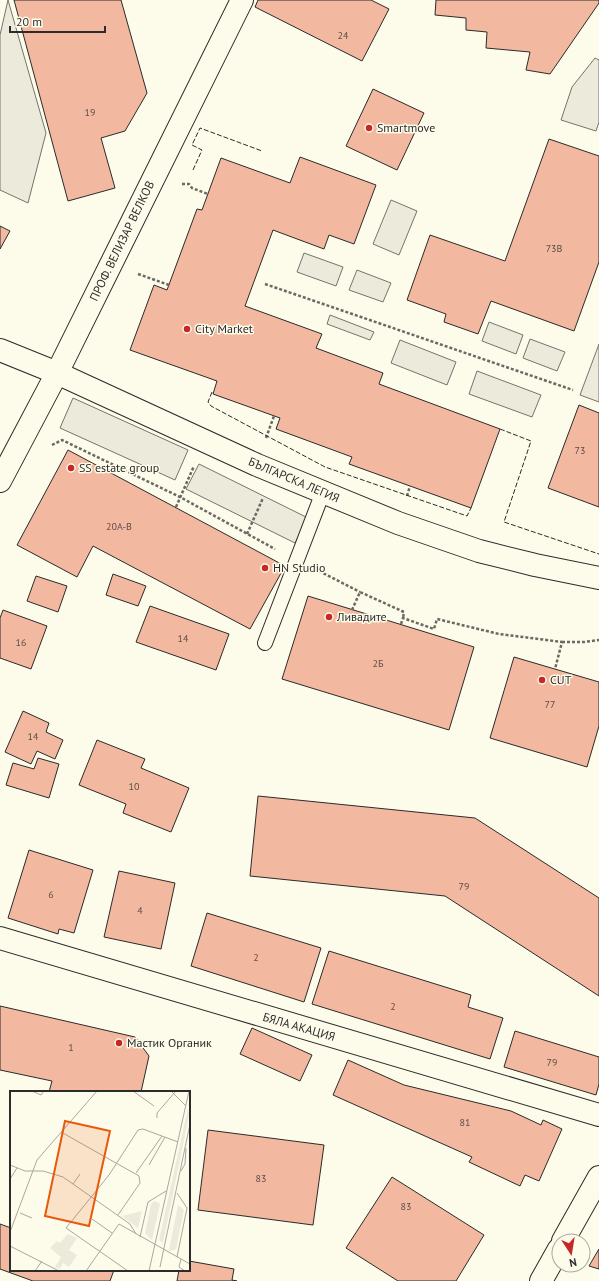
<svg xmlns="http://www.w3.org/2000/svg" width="599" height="1281" viewBox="0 0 599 1281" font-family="'PT Sans',sans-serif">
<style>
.green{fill:#ecebdb;stroke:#74746e}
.parking{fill:#eceadb;stroke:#74746e}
.building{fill:#f2b8a0;stroke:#2b2b2b}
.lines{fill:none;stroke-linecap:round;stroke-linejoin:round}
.service-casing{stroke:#2b2b2b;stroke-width:16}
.minor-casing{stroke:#2b2b2b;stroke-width:24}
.path{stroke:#6a6964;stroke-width:2.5;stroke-dasharray:3 2;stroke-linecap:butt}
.service{stroke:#fdfbea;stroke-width:14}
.minor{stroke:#fdfbea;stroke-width:22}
.fence{stroke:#2b2b2b;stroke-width:1;stroke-dasharray:5 2;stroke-linecap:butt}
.poi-dot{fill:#c62828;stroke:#fdfbea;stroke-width:1.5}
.labels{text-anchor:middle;stroke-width:3;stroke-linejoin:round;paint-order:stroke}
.number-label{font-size:10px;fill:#5d4e48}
.poi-label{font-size:12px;fill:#2b2b2b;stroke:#fdfbea;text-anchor:start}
.street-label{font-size:12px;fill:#2b2b2b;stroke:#fdfbea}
.inset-road{fill:none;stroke:#a9a89e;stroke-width:1}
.view{fill:#e8590c;fill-opacity:0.15;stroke:#e8590c;stroke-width:2}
.inset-edge{fill:none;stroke:#2b2b2b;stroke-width:2}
</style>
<rect width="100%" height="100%" fill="#fdfbea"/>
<!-- green -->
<g class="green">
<path d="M595 58 599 60V122L596 131 561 120 572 87Z"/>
<path d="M391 200 417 211 399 255 373 244Z"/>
<path d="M304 253 343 267 336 286 297 272Z"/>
<path d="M357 270 391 283 383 302 349 290Z"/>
<path d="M330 315 374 332 370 340 327 324Z"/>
<path d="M489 322 523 335 516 354 482 341Z"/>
<path d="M530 339 565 352 557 371 523 358Z"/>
<path d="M400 340 456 362 447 385 391 363Z"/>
<path d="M599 344V402L580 395Z"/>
<path d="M477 371 541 395 532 417 469 394Z"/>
</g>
<!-- parking -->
<g class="parking">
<path d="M8 0 46 133 28 203 0 190V35Z"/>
<path d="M73 398 188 450 175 480 60 428Z"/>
<path d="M199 464 308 518 295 543 186 489Z"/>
</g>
<!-- building -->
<g class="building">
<path d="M14 0H121L147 93 125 131 101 138 115 188 68 201Z"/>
<path d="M258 0H371L389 9 362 61 255 7Z"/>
<path d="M436 0H599V3L550 74 526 70 530 52 486 48 487 32 466 30V18L435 15Z"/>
<path d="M373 89 424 113 397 170 346 146Z"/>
<path d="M549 139 599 156V262L574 331 491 301 478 334 444 322 446 314 407 300 430 235 505 261Z"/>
<path d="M300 157 376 185 354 244 329 235 324 249 273 230 245 306 322 334 316 348 383 373 379 384 500 429 471 508 349 464 352 457 276 429 280 418 213 394 217 381 130 350 154 285 167 290 197 209 202 210 221 158 290 183Z"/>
<path d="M0 226 10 231 0 249Z"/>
<path d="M579 405 599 413V507L548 488Z"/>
<path d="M68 450 285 566 250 629 93 546 77 577 17 545Z"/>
<path d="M113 574 146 586 138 606 106 595Z"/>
<path d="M36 576 67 586 58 612 27 601Z"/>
<path d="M308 596 474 647 449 730 282 679Z"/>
<path d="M150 606 229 634 216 670 136 642Z"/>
<path d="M3 610 47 626 31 669 0 658V618Z"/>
<path d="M514 657 599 682V726L587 767 490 738Z"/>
<path d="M23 711 49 723 46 732 63 740 55 759 37 751 31 764 5 752Z"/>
<path d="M97 740 145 759 141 768 189 788 171 832 123 813 126 804 79 785Z"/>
<path d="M38 758 59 764 49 798 6 785 13 763 34 769Z"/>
<path d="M258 796 475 818 599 898V996L445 896 250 876Z"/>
<path d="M29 850 93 870 74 933 59 929 58 934 8 918Z"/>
<path d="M119 871 175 883 161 949 104 937Z"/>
<path d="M207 913 321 948 304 1002 191 966Z"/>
<path d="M329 951 471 995 468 1007 503 1018 490 1059 312 1004Z"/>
<path d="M0 1006 135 1037 149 1056 141 1092H49L52 1081 0 1070Z"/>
<path d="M252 1028 312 1055 300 1081 240 1054Z"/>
<path d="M515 1031 599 1057V1084L596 1095 504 1067Z"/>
<path d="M348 1060 404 1085 511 1111 541 1125 543 1120 562 1129 539 1181 525 1175 520 1186 469 1162 472 1157 333 1095Z"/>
<path d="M208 1130 324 1145 313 1225 198 1210Z"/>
<path d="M392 1177 484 1235 456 1281H398L346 1248Z"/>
<path d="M0 1224 11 1228V1270H114L110 1281H33L0 1269Z"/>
<path d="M599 1249V1269L589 1266Z"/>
<path d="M189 1261 234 1269 232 1280 237 1281H177L179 1270H189Z"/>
</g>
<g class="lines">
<defs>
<path id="service" d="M265 643 323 492"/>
<g id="minor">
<path d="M0 350 57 373 257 465 398 523 479 551 535 565 599 578"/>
<path d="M0 481 57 373 242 0"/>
<path d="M0 938 599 1115"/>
<path d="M563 1241 599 1177"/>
<path d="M541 1281 559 1249"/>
</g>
</defs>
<!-- service casing -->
<use href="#service" class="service-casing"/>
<!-- minor casing -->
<use href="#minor" class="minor-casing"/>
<!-- path -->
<g class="path">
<path d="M182 184H189L192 188 208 194"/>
<path d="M138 274 169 285"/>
<path d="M265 284 573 390"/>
<path d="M266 438 274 416"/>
<path d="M52 445 62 440 180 497 275 549"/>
<path d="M407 496 410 486"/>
<path d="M176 507 194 466"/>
<path d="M247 534 263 498"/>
<path d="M319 571 360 592"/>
<path d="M352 610 360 592 404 612 403 618"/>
<path d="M401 624 403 618 434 629 437 619 499 634 562 642 555 669"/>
<path d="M562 642H584L599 640"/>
</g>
<!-- service -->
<use href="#service" class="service"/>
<!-- minor -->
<use href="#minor" class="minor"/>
<!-- fence -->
<g class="fence">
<path d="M193 170 202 150 192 145 200 128 262 151"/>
<path d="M212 392 208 402 211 406 325 467 467 516 471 508"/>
<path d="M500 429 531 441 504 522 599 554"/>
</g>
</g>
<!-- markers -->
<g class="poi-dot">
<circle cx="369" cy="128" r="4"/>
<circle cx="187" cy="329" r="4"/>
<circle cx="71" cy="468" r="4"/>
<circle cx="265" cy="568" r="4"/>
<circle cx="329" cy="617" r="4"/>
<circle cx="542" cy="680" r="4"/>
<circle cx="119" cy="1043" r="4"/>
</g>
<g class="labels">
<!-- number labels -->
<g class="number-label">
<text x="343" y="39">24</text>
<text x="90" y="116">19</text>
<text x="554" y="252">73В</text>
<text x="580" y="454">73</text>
<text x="119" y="530">20А-В</text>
<text x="183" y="642">14</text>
<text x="21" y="646">16</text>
<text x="378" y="667">2Б</text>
<text x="550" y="708">77</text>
<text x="33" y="740">14</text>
<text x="134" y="790">10</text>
<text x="464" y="890">79</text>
<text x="51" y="898">6</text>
<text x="140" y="914">4</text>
<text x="256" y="961">2</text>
<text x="393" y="1010">2</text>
<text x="71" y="1051">1</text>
<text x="552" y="1066">79</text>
<text x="465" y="1126">81</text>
<text x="261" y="1182">83</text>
<text x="406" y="1210">83</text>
</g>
<!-- poi labels -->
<g class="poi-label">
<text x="377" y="132">Smartmove</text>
<text x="195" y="333">City Market</text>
<text x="79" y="472">SS estate group</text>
<text x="273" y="572">HN Studio</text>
<text x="337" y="621">Ливадите</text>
<text x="550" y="684">CUT</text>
<text x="127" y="1047">Мастик Органик</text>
</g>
<!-- street labels -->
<g class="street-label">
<text transform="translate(122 241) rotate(-64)" y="4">ПРОФ. ВЕЛИЗАР ВЕЛКОВ</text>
<text transform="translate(294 480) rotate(23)" y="4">БЪЛГАРСКА ЛЕГИЯ</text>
<text transform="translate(299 1027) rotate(16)" y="4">БЯЛА АКАЦИЯ</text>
</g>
</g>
<!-- overview -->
<g transform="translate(10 1091)">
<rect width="180" height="180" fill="#fdfbea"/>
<path d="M178 17 179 24 153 152 149 149ZM145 110 150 113 142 149 135 142 141 113ZM168 114 174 119 166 158 161 160 159 159ZM132 120 128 137 112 125ZM58 143 67 147 59 159 67 164 59 176 53 172 50 178 45 176 51 166 40 157 47 150 50 152Z" fill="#ecebdb"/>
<path class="inset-road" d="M22 0 31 4 34 0M123 0 144 15M161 0 176 15M147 27V22L166 0M51 41 129 85 130 92 108 124M0 74 15 80H33L53 86 120 133 126 143M139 74 155 46M171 80 175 73 176 57M126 82 152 45M0 88 7 77M63 93 70 83M167 102 177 117 167 166M10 122 22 127M82 128 102 142M109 133 180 173M0 141 27 69 87 0M130 146 138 111 156 100M0 155 49 180M171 168 169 176 175 180M150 176 180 33M25 180 32 170M76 180 109 133M118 180 56 137 99 84 128 39 133 38 168 51M139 180 179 0"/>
<path class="view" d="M55 30 100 40 79 135 35 125Z"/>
<rect width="180" height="180" class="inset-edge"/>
</g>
<!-- north arrow -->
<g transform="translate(571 1253) rotate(168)"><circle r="19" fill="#fdfbea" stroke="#a9a89e"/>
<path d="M0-3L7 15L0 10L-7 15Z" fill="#c62828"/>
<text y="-6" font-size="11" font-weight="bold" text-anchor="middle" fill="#2b2b2b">N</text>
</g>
<!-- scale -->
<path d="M10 26v6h95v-6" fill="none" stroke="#2b2b2b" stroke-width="2"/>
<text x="16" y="26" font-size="12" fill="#2b2b2b" stroke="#fdfbea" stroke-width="3" paint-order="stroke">20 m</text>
</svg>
